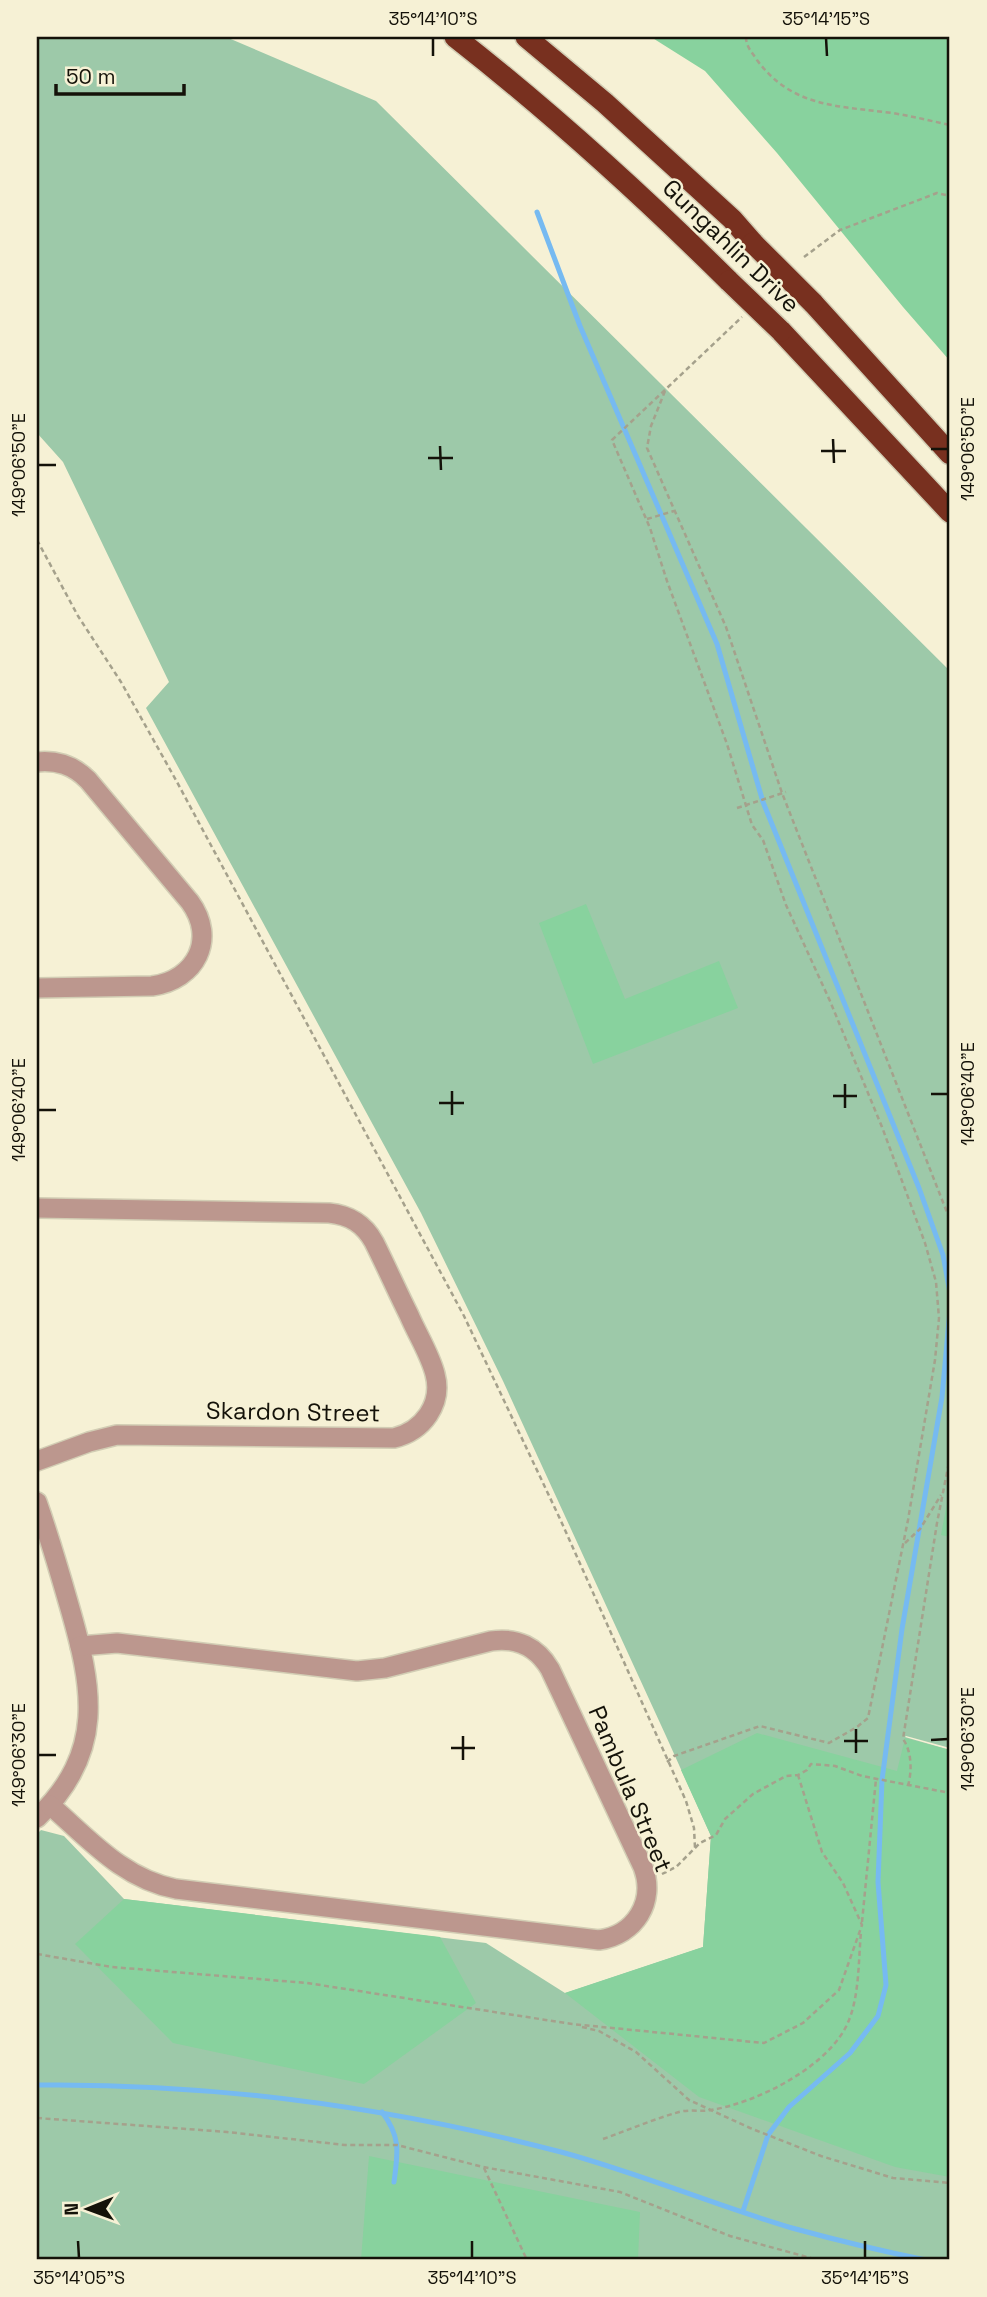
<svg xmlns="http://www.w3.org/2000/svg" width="987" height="2297" viewBox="0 0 987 2297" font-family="'Space Grotesk',sans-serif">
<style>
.green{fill:#9dc9a9}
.forest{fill:#88d29e}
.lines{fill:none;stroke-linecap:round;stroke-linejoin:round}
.stream{stroke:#76baf1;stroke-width:5}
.minor-casing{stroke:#d2cdb4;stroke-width:22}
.motorway-casing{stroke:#d2cdb4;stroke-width:24}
.path{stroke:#a5a18c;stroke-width:2.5;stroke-dasharray:5 3.5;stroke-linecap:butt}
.minor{stroke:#bc978e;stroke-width:19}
.motorway{stroke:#78301f;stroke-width:21}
.motorway-bridge-casing{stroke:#d2cdb4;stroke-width:24;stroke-linecap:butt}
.motorway-bridge{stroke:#78301f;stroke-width:21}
.ticks{fill:none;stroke:#141209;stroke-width:2.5}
.labels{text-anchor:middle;stroke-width:5;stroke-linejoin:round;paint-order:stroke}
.street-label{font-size:24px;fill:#141209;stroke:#f6f1d5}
.neatline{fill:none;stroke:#141209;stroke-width:2.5}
.ticks-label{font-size:18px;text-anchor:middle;fill:#141209}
</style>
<rect width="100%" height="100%" fill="#f6f1d5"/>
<!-- green -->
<path class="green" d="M37 37H226L376 101 950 671V1748L906 1736 905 1737 950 1750V2260H37V1834L41 1830 64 1836 124 1899 486 1943 565 1993 703 1947 711 1836 666 1736 503 1381 421 1213 146 708 169 682 63 462 37 433Z"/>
<!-- forest -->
<g class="forest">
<path d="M651 37H950V361L903 307 777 153 705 71Z"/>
<path d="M586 904 625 999 719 961 738 1008 593 1064 539 923Z"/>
<path d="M950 1486V1537L941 1535Z"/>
<path d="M757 1733 897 1771 905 1738 950 1750V2177L895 2167 699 2097 565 1993 703 1947 711 1836 681 1770Z"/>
<path d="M124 1899 440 1937 476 2003 364 2084 173 2043 75 1944Z"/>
<path d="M369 2156 640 2212 638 2260H361Z"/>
</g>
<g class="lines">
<!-- stream -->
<g class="stream">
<path d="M537 212 580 326 717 644 763 802 919 1188 943 1255 950 1293"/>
<path d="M37 2085C214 2083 389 2107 561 2152 639 2173 714 2205 792 2228 836 2240 881 2251 926 2260"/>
<path d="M382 2112C401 2137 398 2152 394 2182"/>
<path d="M743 2211 768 2135 789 2107 850 2053 878 2016 886 1985 878 1882 882 1780 902 1629 942 1397 950 1310"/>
</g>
<defs>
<g id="minor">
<path d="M37 762C57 760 73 765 88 780L190 902C217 939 196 980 152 986L37 988"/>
<path d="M37 1208 329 1213C350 1215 364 1224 374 1242 386 1266 397 1291 409 1315 417 1334 430 1354 435 1374 443 1404 423 1431 394 1438L117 1435 89 1442 37 1461"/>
<path d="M37 1502C49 1536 59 1570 69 1605 93 1688 106 1752 37 1818"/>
<path d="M50 1805C89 1839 123 1879 176 1889L599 1940C635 1935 656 1902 643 1867L550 1669C537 1647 517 1637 491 1641L385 1668 357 1671 117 1643 80 1646"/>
</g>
<g id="motorway">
<path d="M455 37C552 113 642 195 729 281"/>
<path d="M526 37 605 103 732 219 753 243"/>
<path d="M813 303 950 454"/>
<path d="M781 331 950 512"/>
</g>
</defs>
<!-- minor casing -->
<use href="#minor" class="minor-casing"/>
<!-- motorway casing -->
<use href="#motorway" class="motorway-casing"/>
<!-- path -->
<g class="path">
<path d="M746 37C746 47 752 52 757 60 792 108 840 106 892 113 912 116 931 121 950 125"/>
<path d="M804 257 840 230 937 193 950 196"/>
<path d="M665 391 651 426 647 448 726 627 782 793 950 1220"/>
<path d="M647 519 674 511"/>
<path d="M37 540 78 616 121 682 177 782 464 1316 561 1521 686 1801 694 1828 695 1848"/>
<path d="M737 808 786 792"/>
<path d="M905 1543 920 1529 941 1495"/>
<path d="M667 1762 674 1756 760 1726 829 1743 857 1727 868 1718 908 1520 935 1360 939 1318 936 1282 925 1243 882 1127 830 1001 786 905 763 840 752 825 727 744 667 581 650 528 612 440 742 317"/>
<path d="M908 1786C912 1771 912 1752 903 1739L937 1523 950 1457"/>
<path d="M662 1874 676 1867 700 1843 716 1835 725 1819 753 1794 786 1776 798 1775 807 1770 811 1764 835 1766 862 1776 950 1793"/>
<path d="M862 1922 876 1779"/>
<path d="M37 1954 112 1967 307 1983 572 2024 764 2043 803 2023 839 1990 862 1925 843 1883 822 1852 798 1775"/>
<path d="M582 2027 599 2031 636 2052 689 2100 750 2128 821 2156 893 2178 950 2183"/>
<path d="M37 2118 227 2132 345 2145H397L483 2167 620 2192 730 2236 818 2260"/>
<path d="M603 2139C628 2130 654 2119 679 2112 690 2109 701 2112 711 2110 755 2103 819 2071 843 2032 860 2005 858 1963 861 1932"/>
<path d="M484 2168 527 2260"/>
</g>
<!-- minor -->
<use href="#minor" class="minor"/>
<!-- motorway -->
<use href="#motorway" class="motorway"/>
<defs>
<g id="motorway-bridge">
<path d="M753 243 813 303"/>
<path d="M729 281 781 331"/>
</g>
</defs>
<!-- motorway-bridge casing -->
<use href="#motorway-bridge" class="motorway-bridge-casing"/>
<!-- motorway-bridge -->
<use href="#motorway-bridge" class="motorway-bridge"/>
</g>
<!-- ticks -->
<path class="ticks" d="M433 38V56M826 38 827 56M833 439 834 463M440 446 441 470M931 449H948M821 451H846M428 458H453M38 465H56M845 1084V1108M452 1091V1115M931 1094H948M833 1096H857M439 1103H464M38 1110H56M856 1729V1753M463 1736V1760M931 1740 948 1739M844 1741H868M451 1748H475M38 1755H56M78 2241 79 2258M472 2241V2258M865 2241V2258"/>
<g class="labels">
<!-- street labels -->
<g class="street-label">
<text transform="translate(731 246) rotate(44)" y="8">Gungahlin Drive</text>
<text transform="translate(293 1412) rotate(1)" y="8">Skardon Street</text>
<text transform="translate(630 1789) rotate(67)" y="8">Pambula Street</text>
</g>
</g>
<!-- border -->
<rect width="987" height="2297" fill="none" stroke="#f6f1d5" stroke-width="77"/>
<!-- north arrow -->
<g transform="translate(88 2209) rotate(269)" stroke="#f6f1d5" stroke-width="5" paint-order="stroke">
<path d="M0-5L12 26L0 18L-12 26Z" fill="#141209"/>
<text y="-10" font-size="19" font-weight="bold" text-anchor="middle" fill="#141209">N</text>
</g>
<!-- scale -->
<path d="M56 84v10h128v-10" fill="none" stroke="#141209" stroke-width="3.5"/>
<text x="66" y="84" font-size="21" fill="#141209" stroke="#f6f1d5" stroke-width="5" paint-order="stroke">50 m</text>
<rect x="38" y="38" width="910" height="2220" class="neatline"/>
<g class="ticks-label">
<text x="433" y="25">35°14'10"S</text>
<text x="826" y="25">35°14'15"S</text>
<text transform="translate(968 449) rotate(-90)" y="6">149°06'50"E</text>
<text transform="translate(19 465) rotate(-90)" y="6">149°06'50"E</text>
<text transform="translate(968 1094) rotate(-90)" y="6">149°06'40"E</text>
<text transform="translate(19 1110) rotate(-90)" y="6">149°06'40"E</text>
<text transform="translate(968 1739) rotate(-90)" y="6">149°06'30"E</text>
<text transform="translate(19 1755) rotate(-90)" y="6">149°06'30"E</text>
<text x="79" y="2284">35°14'05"S</text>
<text x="472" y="2284">35°14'10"S</text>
<text x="865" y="2284">35°14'15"S</text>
</g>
</svg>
